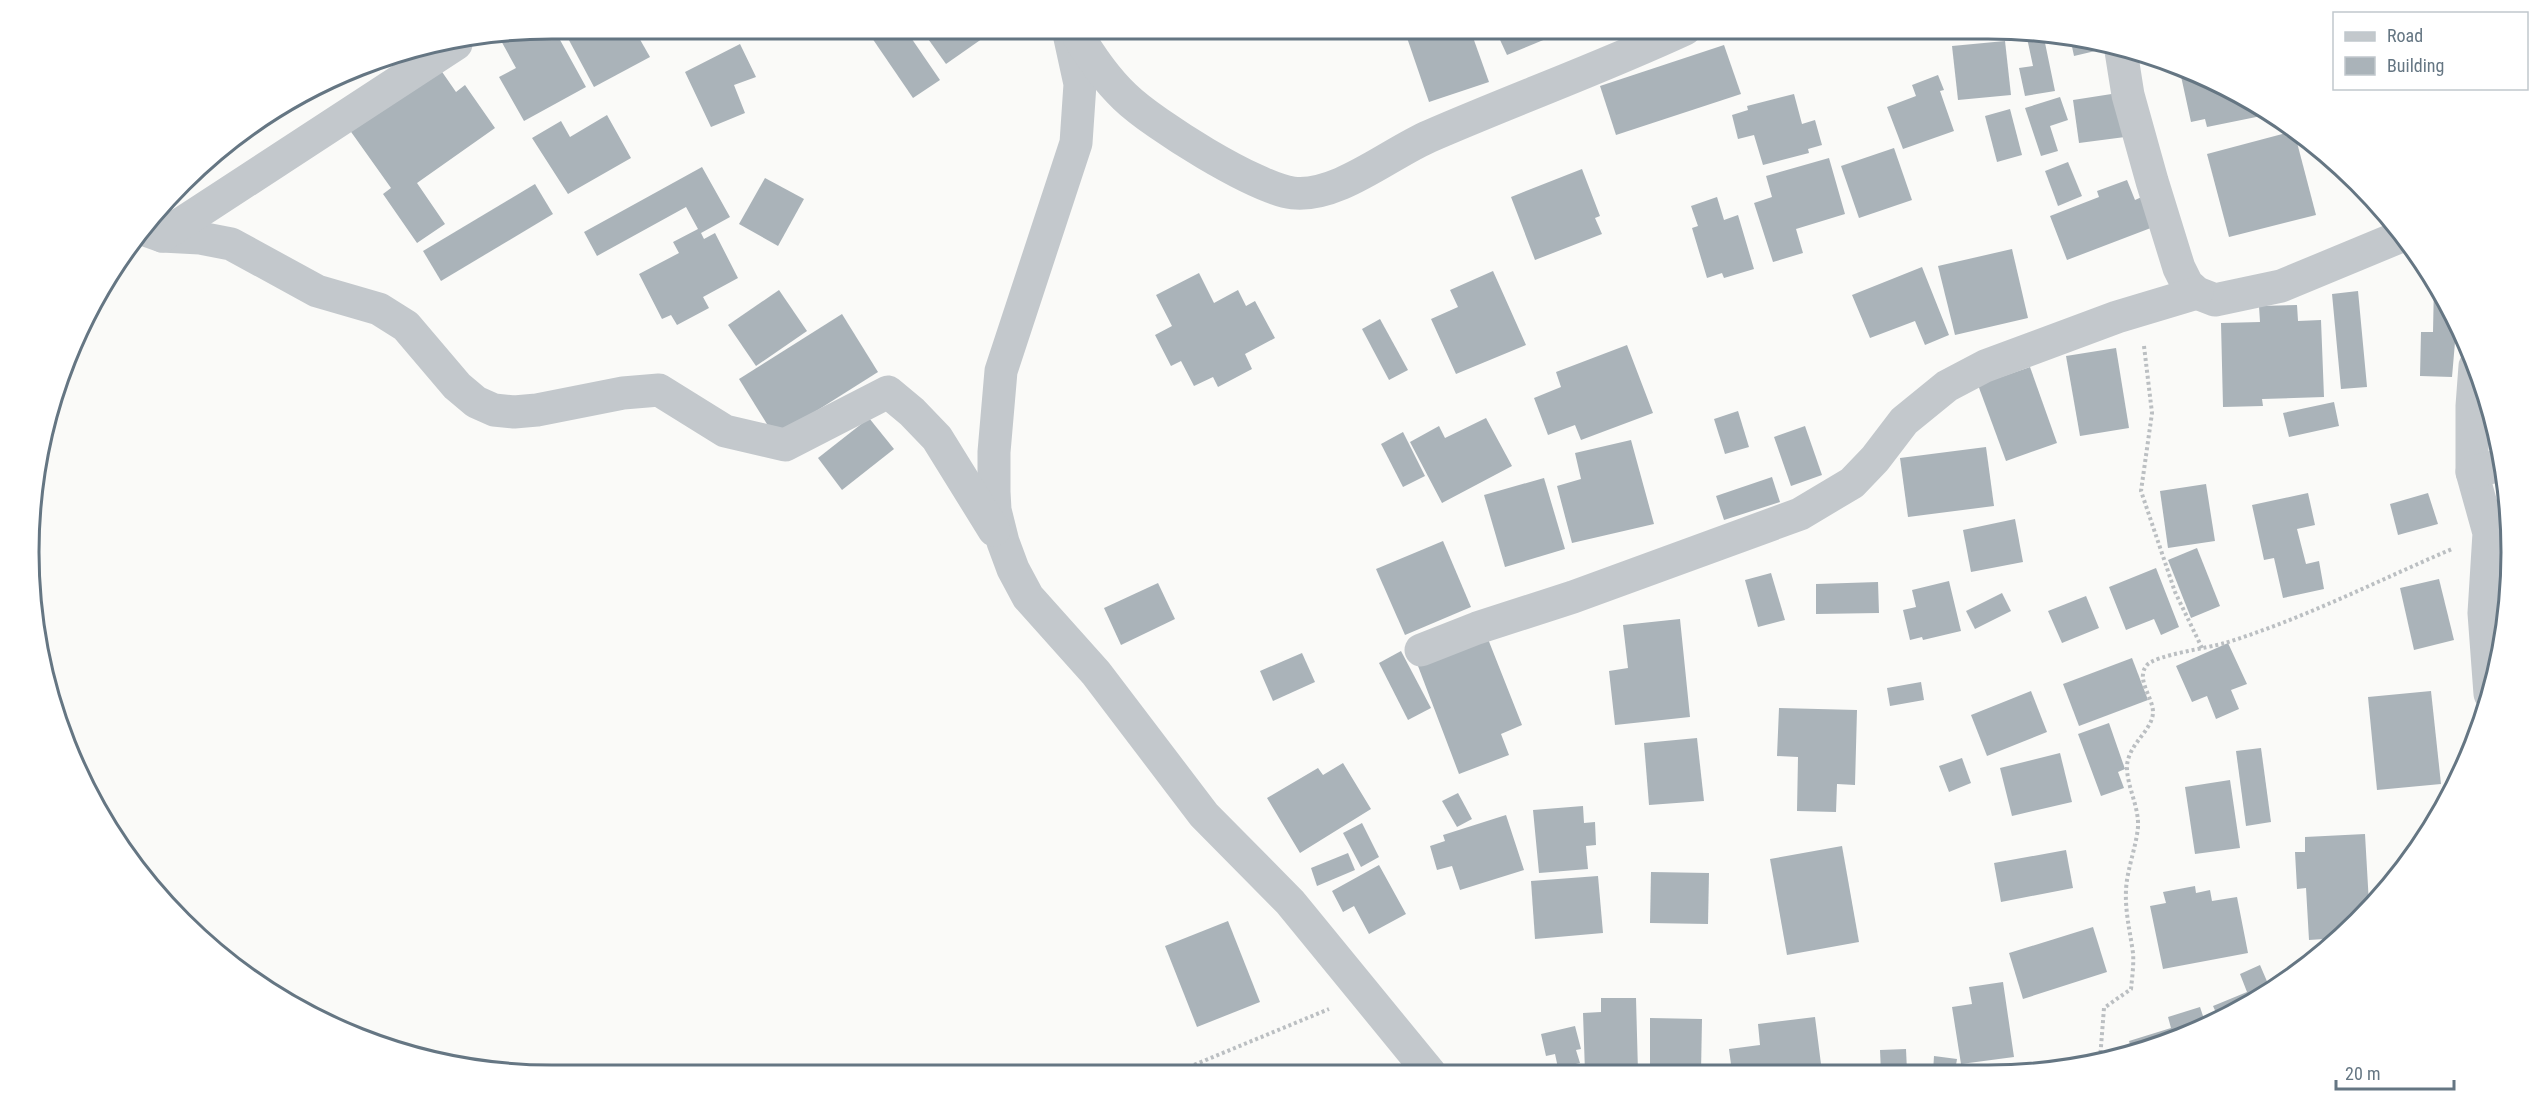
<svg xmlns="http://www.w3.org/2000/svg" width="2540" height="1104" viewBox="0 0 2540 1104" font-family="'Roboto Condensed',sans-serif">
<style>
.building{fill:#aab3b9}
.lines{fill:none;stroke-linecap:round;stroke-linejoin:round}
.path{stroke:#bbbfc2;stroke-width:4;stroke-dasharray:3 3;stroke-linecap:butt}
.street{stroke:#c3c8cc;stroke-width:33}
.rim{fill:none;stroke:#657683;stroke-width:3}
</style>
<rect width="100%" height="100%" fill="#fafaf8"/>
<!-- building -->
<g class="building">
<path d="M554 29 586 87 524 121 499 77 516 68 499 37Z"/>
<path d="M563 29H634L650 57 594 87Z"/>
<path d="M838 29H865L843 39Z"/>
<path d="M887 29H905L940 80 913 98 872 38Z"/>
<path d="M921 29H996L946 64Z"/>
<path d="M1404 29H1470L1489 82 1429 102Z"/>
<path d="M1495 29H1550L1553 36 1507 55Z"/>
<path d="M1978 29 2006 31V33L1978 34Z"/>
<path d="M2034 36 2044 38 2055 91 2025 96 2019 68 2033 66 2027 38Z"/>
<path d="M2005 41 2011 95 1958 100 1952 46Z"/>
<path d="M2071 42 2108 48 2074 56Z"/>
<path d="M740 44 756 77 734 85 745 113 711 127 685 72Z"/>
<path d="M1724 45 1741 94 1616 135 1600 86Z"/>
<path d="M438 66 456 92 465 85 495 128 417 183 445 224 417 243 383 194 391 188 349 129Z"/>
<path d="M2179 67 2250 99 2271 114 2207 127 2205 119 2191 122Z"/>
<path d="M1938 75 1944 90 1940 91 1954 131 1903 149 1887 107 1916 96 1912 85Z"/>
<path d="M2118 93 2125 137 2079 143 2073 100Z"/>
<path d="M1794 94 1802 124 1815 120 1822 145 1808 149 1809 153 1763 165 1754 135 1738 139 1732 115 1748 110 1747 106Z"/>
<path d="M2060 97 2068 120 2050 126 2058 151 2041 156 2025 108Z"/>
<path d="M2010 109 2022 155 1997 162 1985 116Z"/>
<path d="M607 115 631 158 568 194 532 138 561 121 570 137Z"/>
<path d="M2294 131 2316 215 2229 237 2207 154Z"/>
<path d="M1894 148 1912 200 1859 218 1841 166Z"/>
<path d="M1829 158 1845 214 1796 229 1803 253 1773 262 1754 203 1772 197 1766 176Z"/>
<path d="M2068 162 2082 196 2058 206 2045 171Z"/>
<path d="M702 167 730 217 701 233 704 239 715 233 738 278 703 297 709 308 677 325 671 315 662 319 639 274 679 253 673 242 698 229 686 207 597 256 584 232Z"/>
<path d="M1582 169 1600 216 1595 218 1602 234 1535 260 1511 197Z"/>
<path d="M765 178 804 199 778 246 739 224Z"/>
<path d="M2127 180 2135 200 2144 196 2156 226 2067 260 2050 216 2099 197 2097 191Z"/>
<path d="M535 184 553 214 441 281 423 251Z"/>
<path d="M1717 197 1724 220 1738 215 1754 269 1724 278 1722 273 1707 278 1692 228 1698 226 1691 206Z"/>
<path d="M2012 249 2028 318 1955 335 1938 266Z"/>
<path d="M1922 267 1949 335 1925 345 1915 321 1870 338 1852 295Z"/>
<path d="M1493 271 1526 345 1456 374 1431 319 1458 307 1450 290Z"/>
<path d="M1199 273 1214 303 1238 290 1246 306 1255 301 1275 338 1245 354 1252 369 1218 387 1213 377 1194 386 1181 361 1171 366 1155 335 1172 326 1156 295Z"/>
<path d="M2434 283 2457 319 2452 377 2420 376 2421 332H2433Z"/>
<path d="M779 290 807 331 756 366 728 325Z"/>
<path d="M2358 291 2367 387 2341 389 2332 294Z"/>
<path d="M2297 305 2298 321 2321 320 2324 397 2262 399 2263 406 2223 407 2221 323 2260 322 2259 306Z"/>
<path d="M842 314 878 372 775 437 739 379Z"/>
<path d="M1380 319 1408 370 1389 380 1362 329Z"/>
<path d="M1627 345 1653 413 1581 440 1575 425 1548 435 1534 398 1561 387 1556 372Z"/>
<path d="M2116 348 2129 428 2080 436 2066 356Z"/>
<path d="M2030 367 2057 443 2006 461 1978 385Z"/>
<path d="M2334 402 2339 426 2289 437 2283 413Z"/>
<path d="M1738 411 1749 447 1725 454 1714 419Z"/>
<path d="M869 418 894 449 842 490 818 458Z"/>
<path d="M1486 418 1512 466 1442 503 1410 442 1439 426 1445 438Z"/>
<path d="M1805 426 1822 475 1791 486 1774 437Z"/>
<path d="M1403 432 1425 476 1403 487 1381 444Z"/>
<path d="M1631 440 1654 524 1572 543 1557 486 1581 479 1575 453Z"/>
<path d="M1986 447 1994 506 1908 517 1900 458Z"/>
<path d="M1772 477 1780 502 1724 520 1716 496Z"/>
<path d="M1544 478 1565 549 1505 567 1484 495Z"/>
<path d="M2206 484 2215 541 2168 548 2160 491Z"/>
<path d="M2308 493 2315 525 2297 529 2306 564 2319 561 2324 589 2283 598 2274 558 2264 560 2252 505Z"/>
<path d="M2428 493 2438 524 2398 535 2390 504Z"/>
<path d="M2015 519 2023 562 1971 572 1963 530Z"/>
<path d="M1443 541 1471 607 1405 635 1376 569Z"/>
<path d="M2197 548 2220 606 2191 618 2168 560Z"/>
<path d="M2156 568 2179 627 2161 635 2154 619 2126 630 2109 587Z"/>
<path d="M1771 573 1785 620 1758 627 1745 580Z"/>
<path d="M2439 579 2454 640 2414 650 2400 588Z"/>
<path d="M1949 581 1961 631 1923 640 1922 637 1910 640 1903 610 1916 607 1912 590Z"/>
<path d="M1878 582 1879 613 1816 614V584Z"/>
<path d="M1158 583 1175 619 1121 645 1104 608Z"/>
<path d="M2002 593 2011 611 1975 629 1966 611Z"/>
<path d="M2086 596 2099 628 2062 643 2048 611Z"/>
<path d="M1680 619 1690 717 1615 725 1609 671 1628 668 1623 625Z"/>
<path d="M1488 639 1522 725 1501 734 1509 755 1459 774 1418 666Z"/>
<path d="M2228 643 2247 684 2231 690 2239 709 2216 719 2207 696 2192 702 2176 666Z"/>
<path d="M1401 651 1431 708 1408 720 1379 663Z"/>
<path d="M1302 653 1315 682 1273 701 1260 671Z"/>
<path d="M2132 658 2148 700 2079 726 2063 684Z"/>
<path d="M1921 682 1924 700 1890 706 1887 688Z"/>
<path d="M2031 691 2047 732 1987 756 1971 715Z"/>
<path d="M2431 691 2441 784 2377 790 2368 697Z"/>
<path d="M1779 708 1857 710 1855 785 1837 784 1836 812 1797 811 1798 757 1777 756Z"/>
<path d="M2109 723 2125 769 2118 772 2124 788 2101 796 2078 734Z"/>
<path d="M1697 738 1704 801 1649 805 1644 743Z"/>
<path d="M2261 748 2271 822 2246 826 2236 751Z"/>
<path d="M2060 753 2072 802 2012 816 2000 768Z"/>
<path d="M1962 758 1971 783 1949 792 1939 766Z"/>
<path d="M1343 763 1371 809 1300 853 1267 798 1318 768 1323 775Z"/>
<path d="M2230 780 2240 848 2195 854 2185 787Z"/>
<path d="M1458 793 1472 819 1457 827 1442 801Z"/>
<path d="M1583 806 1584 823 1595 822 1596 845 1586 846 1588 869 1539 873 1533 810Z"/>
<path d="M1506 815 1524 870 1460 890 1452 866 1437 870 1430 846 1445 841 1443 835Z"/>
<path d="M1362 823 1379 857 1361 867 1343 833Z"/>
<path d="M2365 834 2369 904 2339 938 2309 940 2306 888 2297 889 2295 852H2305V837Z"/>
<path d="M1842 846 1859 942 1787 955 1770 859Z"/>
<path d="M2066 850 2073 888 2001 902 1994 863Z"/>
<path d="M1348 853 1355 870 1317 886 1311 868Z"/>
<path d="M1379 865 1406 914 1369 934 1354 906 1343 912 1332 891Z"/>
<path d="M1651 872 1709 873 1708 924 1650 923Z"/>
<path d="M1598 876 1603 933 1535 939 1531 881Z"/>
<path d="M2195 886 2196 893 2210 890 2212 901 2237 897 2248 953 2163 969 2150 906 2166 903 2163 892Z"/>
<path d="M1228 921 1260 1002 1197 1027 1165 946Z"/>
<path d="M2093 927 2107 972 2023 999 2009 953Z"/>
<path d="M2260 965 2269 986 2218 1017 2213 1006 2247 992 2240 974Z"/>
<path d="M2003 982 2014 1057 1961 1064 1952 1007 1972 1004 1969 987Z"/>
<path d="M1601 998H1636L1638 1072H1585L1583 1013 1601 1012Z"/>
<path d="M2200 1007 2206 1025 2189 1036 2132 1051 2129 1041 2171 1028 2168 1017Z"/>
<path d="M1815 1017 1822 1072H1732L1729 1049 1760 1045 1758 1024Z"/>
<path d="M1650 1018 1702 1019 1701 1072H1650Z"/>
<path d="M1575 1026 1581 1049 1576 1050 1580 1063 1558 1068 1555 1054 1546 1056 1541 1034Z"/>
<path d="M1906 1049 1907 1071 1881 1072 1880 1050Z"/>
<path d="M1934 1056 1957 1059 1955 1071H1933Z"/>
</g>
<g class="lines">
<!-- path -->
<g class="path">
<path d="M2144 346 2152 413 2141 491 2175 592 2203 650"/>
<path d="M2100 1059 2104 1008 2131 989C2132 978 2134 965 2133 953 2130 931 2125 912 2126 890 2127 869 2136 848 2138 827 2139 807 2128 789 2127 769 2126 745 2153 731 2153 712 2153 697 2135 679 2147 665 2156 655 2208 648 2225 643 2303 619 2377 581 2452 549"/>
<path d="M1172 1074 1329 1009"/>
</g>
<!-- street -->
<g class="street">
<path d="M1068 29 1080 84 1076 143 1001 371 994 452V492L995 510 1003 542 1013 569 1028 597 1096 673 1204 815 1290 902 1430 1073"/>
<path d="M1076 32C1090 56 1105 78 1125 97 1154 125 1255 188 1293 193 1338 198 1390 153 1430 136 1515 99 1601 68 1685 29"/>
<path d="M2121 51 2128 95 2152 181 2179 268 2187 284 2197 293 2215 300 2281 286 2404 235"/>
<path d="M148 231 162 236 200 238 231 244 317 291 379 309 406 326 457 386 476 402 494 410 514 412 537 410 623 393 659 390 725 431 785 445 888 392 912 412 937 438 994 530"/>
<path d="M162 236 456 44"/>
<path d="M2475 366 2472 406V472L2489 533 2484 613 2490 694"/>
<path d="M2472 472 2502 465"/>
<path d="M1421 650 1477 628 1573 597 1800 514 1852 483 1875 459 1904 421 1947 386 1985 366 2117 317 2197 293"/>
</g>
</g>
<!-- crop -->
<path d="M0 0H2540V1104H0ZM552 39H1988A513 513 0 0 1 2501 552V552A513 513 0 0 1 1988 1065H552A513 513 0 0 1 39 552V552A513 513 0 0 1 552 39Z" fill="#fff" fill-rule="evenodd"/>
<path class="rim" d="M552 39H1988A513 513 0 0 1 2501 552V552A513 513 0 0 1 1988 1065H552A513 513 0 0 1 39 552V552A513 513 0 0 1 552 39Z"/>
<!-- legend -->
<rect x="2333" y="12" width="195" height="78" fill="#ffffff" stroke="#c1c8cd" stroke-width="1.5"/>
<rect x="2345" y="32" width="30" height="9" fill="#c3c8cc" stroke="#c1c8cd" stroke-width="1.5"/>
<text x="2387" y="42" font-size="18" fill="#657683">Road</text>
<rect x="2345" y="57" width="30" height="18" fill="#aab3b9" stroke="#c1c8cd" stroke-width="1.5"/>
<text x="2387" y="72" font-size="18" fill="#657683">Building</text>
<!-- scale -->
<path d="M2336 1080v9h118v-9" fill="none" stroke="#657683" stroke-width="3"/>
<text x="2345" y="1080" font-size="18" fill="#657683" stroke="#ffffff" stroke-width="4.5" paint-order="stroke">20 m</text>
</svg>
